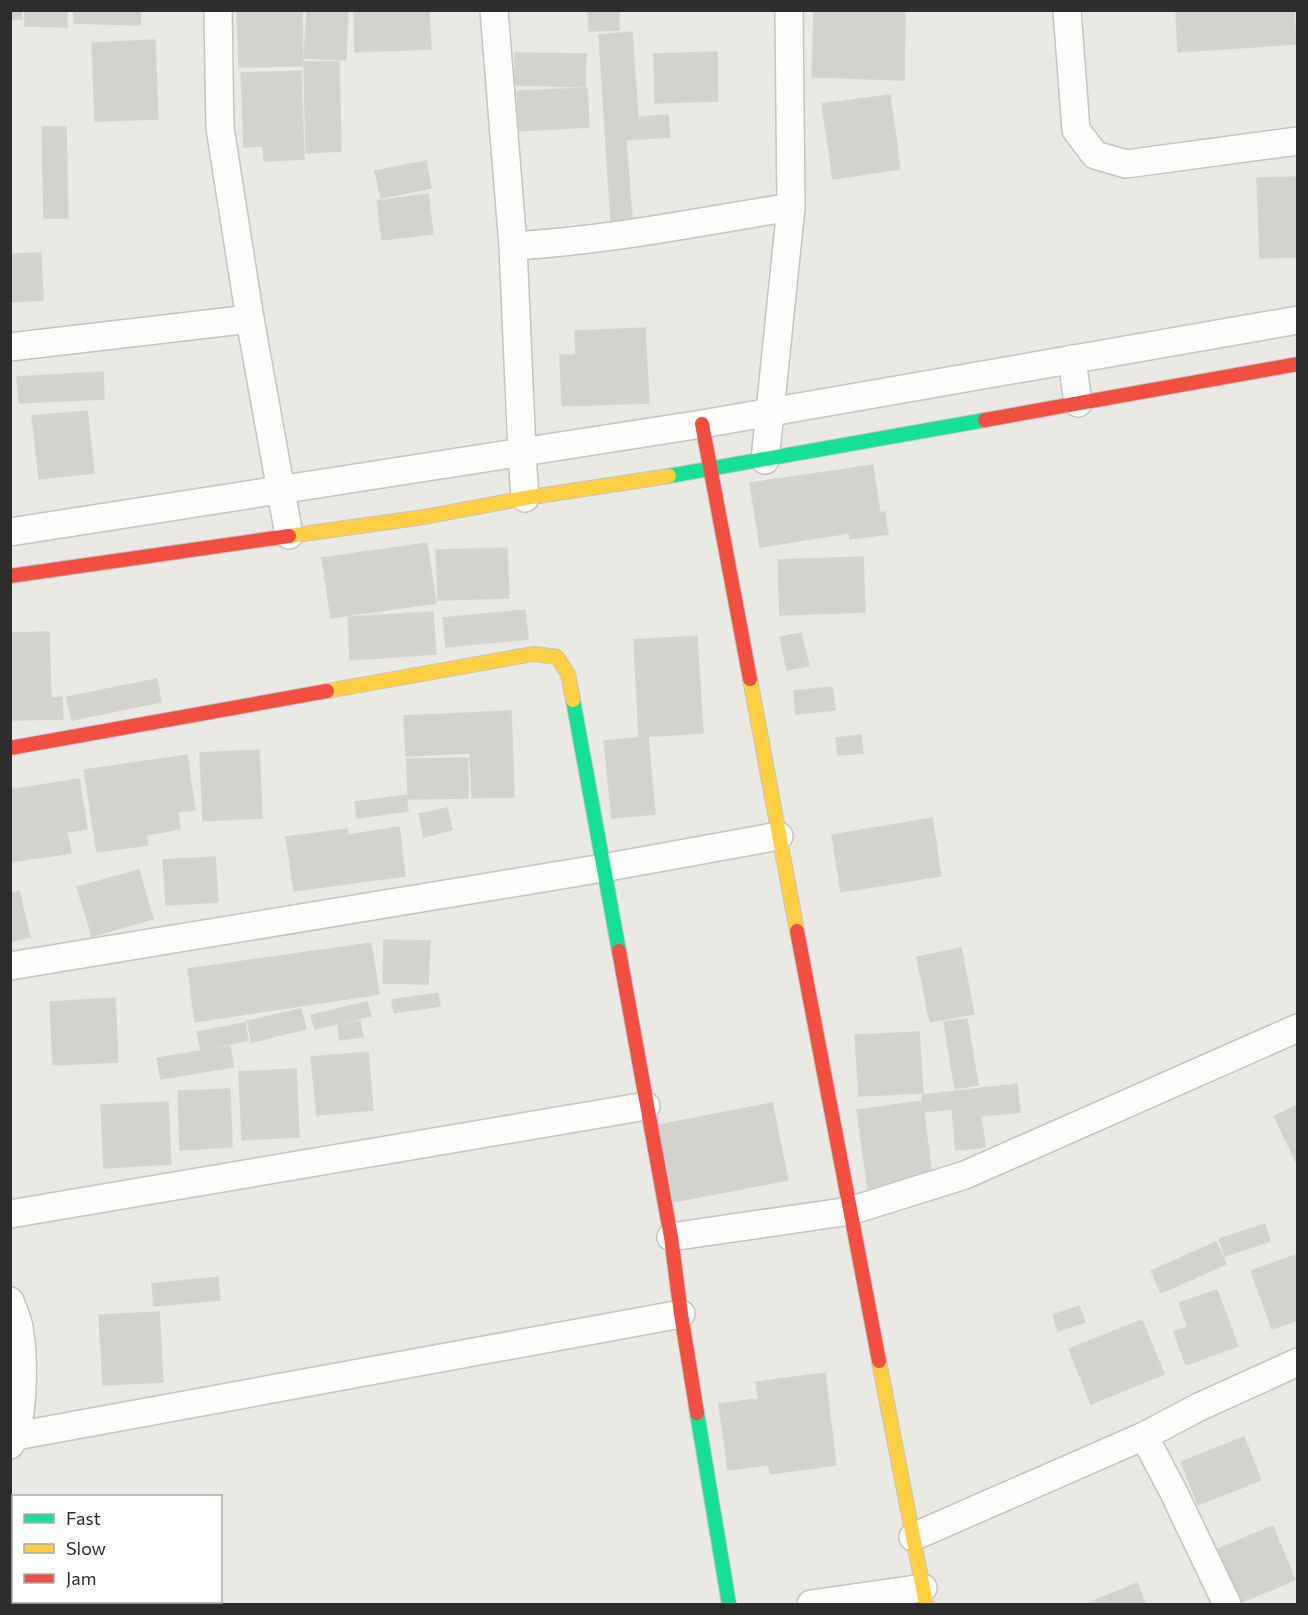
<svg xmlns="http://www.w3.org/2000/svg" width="1308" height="1615" viewBox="0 0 1308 1615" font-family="Commissioner,sans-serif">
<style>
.building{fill:#d3d2cf;stroke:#d5d4d0;stroke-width:1.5}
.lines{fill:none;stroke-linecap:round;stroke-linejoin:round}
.street-casing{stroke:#c4c4c4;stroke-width:30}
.fast-casing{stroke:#c4c4c4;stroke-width:16}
.slow-casing{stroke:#c4c4c4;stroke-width:16}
.jam-casing{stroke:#c4c4c4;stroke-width:16}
.street{stroke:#fcfcfb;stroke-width:27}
.fast{stroke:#16e098;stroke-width:14}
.slow{stroke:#ffcf43;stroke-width:14}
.jam{stroke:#f24e42;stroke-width:14}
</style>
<rect width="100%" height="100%" fill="#eae9e4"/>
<!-- building -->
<g class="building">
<path d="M10 10H21L22 19H10Z"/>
<path d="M25 10H67V27L25 26Z"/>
<path d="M74 10H141L140 25 74 23Z"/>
<path d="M237 10H302L303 66 239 67Z"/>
<path d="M307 10H348L346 60 304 58Z"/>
<path d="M354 10H429L431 49 355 52Z"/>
<path d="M588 10H619V30L589 31Z"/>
<path d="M814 10H905L904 80 812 77Z"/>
<path d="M1176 10H1294L1296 44 1178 52Z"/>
<path d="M632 32 638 117 668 115 670 137 626 140 632 219 611 221 599 35Z"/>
<path d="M155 40 158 119 95 121 92 43Z"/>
<path d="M717 52 718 101 655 103 654 54Z"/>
<path d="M515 53 586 54 585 87 515 85Z"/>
<path d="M304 62H339L341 151 306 153Z"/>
<path d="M301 71 304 159 264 161 263 146 244 147 241 73Z"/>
<path d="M587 88 589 127 519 131 517 91Z"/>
<path d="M890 95 900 169 833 179 822 104Z"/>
<path d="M42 127H66L68 218H44Z"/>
<path d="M426 161 431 188 381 198 375 171Z"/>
<path d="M1298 177V257L1260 258 1257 178Z"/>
<path d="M428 194 433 234 382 240 377 201Z"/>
<path d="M41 253 43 300 10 302V254Z"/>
<path d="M645 328 649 403 562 406 560 355H576L575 331Z"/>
<path d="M103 372 104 399 19 403 17 377Z"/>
<path d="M87 411 94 473 39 479 32 416Z"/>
<path d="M873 465 880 513 885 512 888 534 850 539 849 533 760 547 750 483Z"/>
<path d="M427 543 436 603 331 618 322 558Z"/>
<path d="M507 548 509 598 438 600 436 550Z"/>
<path d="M863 557 865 612 780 615 778 560Z"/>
<path d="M525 610 528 639 446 647 443 618Z"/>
<path d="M433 612 436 654 350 660 348 617Z"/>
<path d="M49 632 51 698 62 697 63 719 10 720V633Z"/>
<path d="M801 633 809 666 787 670 780 637Z"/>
<path d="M697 636 703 733 639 737 634 640Z"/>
<path d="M157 679 161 702 72 720 67 697Z"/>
<path d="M832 687 835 710 796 714 794 691Z"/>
<path d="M511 711 514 797 472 798 470 753 406 756 404 716Z"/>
<path d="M861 735 863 753 838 755 836 738Z"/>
<path d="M648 737 655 814 612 818 604 741Z"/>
<path d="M259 750 262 818 203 821 200 753Z"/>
<path d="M187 755 195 810 178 812 180 829 146 835 148 845 97 852 84 770Z"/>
<path d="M468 758V798L408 799 407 759Z"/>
<path d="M79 779 87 829 67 832 71 853 10 862V790Z"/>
<path d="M406 795 408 811 357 818 355 802Z"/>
<path d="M447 808 452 830 424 837 419 814Z"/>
<path d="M932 818 941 876 841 892 832 835Z"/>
<path d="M399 827 405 876 294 891 286 837 347 829 348 835Z"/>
<path d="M215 857 218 902 166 905 163 860Z"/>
<path d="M139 870 153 919 92 936 77 887Z"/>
<path d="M19 891 30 937 10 942V894Z"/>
<path d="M384 940 430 941 428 984 383 983Z"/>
<path d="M371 943 379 994 195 1022 188 969Z"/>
<path d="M961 948 974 1014 930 1022 917 957Z"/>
<path d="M438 993 440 1006 394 1013 392 1000Z"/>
<path d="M115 998 118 1062 53 1065 50 1002Z"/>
<path d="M367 1002 371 1016 315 1029 311 1015Z"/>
<path d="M301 1009 306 1029 252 1042 247 1021Z"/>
<path d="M967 1019 978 1085 955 1089 944 1022Z"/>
<path d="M360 1021 363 1037 340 1040 338 1025Z"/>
<path d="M245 1023 248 1040 201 1050 197 1032Z"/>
<path d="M919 1032 923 1093 859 1096 855 1035Z"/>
<path d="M230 1046 233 1067 161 1079 157 1058Z"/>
<path d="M368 1052 373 1110 317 1115 311 1057Z"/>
<path d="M296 1069 299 1137 242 1140 239 1072Z"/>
<path d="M1017 1084 1020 1112 981 1116 985 1147 956 1150 952 1109 924 1112 922 1095Z"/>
<path d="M230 1089 232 1147 180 1150 178 1091Z"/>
<path d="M922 1101 933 1181 868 1190 857 1110Z"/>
<path d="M168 1102 171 1164 104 1168 101 1105Z"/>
<path d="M772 1103 788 1180 673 1202 658 1125Z"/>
<path d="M1298 1105V1166L1274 1116Z"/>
<path d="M1265 1224 1270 1241 1225 1256 1219 1239Z"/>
<path d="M1216 1242 1226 1264 1161 1293 1151 1271Z"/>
<path d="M1298 1254V1320L1272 1329 1251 1271Z"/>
<path d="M218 1277 220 1300 154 1306 152 1284Z"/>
<path d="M1217 1290 1238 1346 1186 1365 1174 1332 1188 1327 1179 1303Z"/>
<path d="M1079 1306 1085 1322 1058 1331 1053 1315Z"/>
<path d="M159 1312 163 1382 103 1385 99 1315Z"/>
<path d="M1142 1320 1164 1374 1091 1404 1069 1349Z"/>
<path d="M825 1373 836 1465 770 1474 769 1465 728 1470 719 1404 758 1399 756 1382Z"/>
<path d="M1244 1437 1261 1480 1198 1505 1181 1462Z"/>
<path d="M1273 1526 1295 1580 1237 1604 1216 1550Z"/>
<path d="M1137 1583 1146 1604H1086Z"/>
</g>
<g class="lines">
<defs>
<g id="street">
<path d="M218 10 220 128 250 319 289 535"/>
<path d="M494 10 513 246C606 241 698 222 791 207L765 460"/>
<path d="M789 10 791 207"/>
<path d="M1067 10 1076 130 1095 155 1126 164 1298 141"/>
<path d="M513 246 522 453 525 498"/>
<path d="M10 347 250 319"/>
<path d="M1072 359 1078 403"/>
<path d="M10 532 702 424 1298 320"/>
<path d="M10 966 603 868 779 836"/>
<path d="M10 1214 646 1106"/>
<path d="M671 1237 850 1211 965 1175 1298 1028"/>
<path d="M10 1301C13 1310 18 1319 19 1328 24 1355 25 1422 10 1445"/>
<path d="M16 1436 681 1314"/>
<path d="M913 1537 1144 1436"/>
<path d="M811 1604 923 1588"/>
<path d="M1227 1604 1173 1491 1144 1436 1199 1407 1298 1362"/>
</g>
<g id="fast">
<path d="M669 476 985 420"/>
<path d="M573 700 619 951"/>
<path d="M697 1413 729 1604"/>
</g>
<g id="slow">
<path d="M289 536 424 517 525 498 669 476"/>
<path d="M750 679 797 931"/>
<path d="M327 691 533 654 557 657 568 674 573 700"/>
<path d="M879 1361 926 1604"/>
</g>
<g id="jam">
<path d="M985 420 1298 364"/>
<path d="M702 424 750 679"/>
<path d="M10 576 289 536"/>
<path d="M10 748 327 691"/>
<path d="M797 931 879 1361"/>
<path d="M619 951 671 1237 681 1314 697 1413"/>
</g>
</defs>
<!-- street casing -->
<use href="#street" class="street-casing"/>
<!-- fast casing -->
<use href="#fast" class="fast-casing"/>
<!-- slow casing -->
<use href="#slow" class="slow-casing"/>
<!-- jam casing -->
<use href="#jam" class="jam-casing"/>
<!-- street -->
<use href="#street" class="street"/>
<!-- fast -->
<use href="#fast" class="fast"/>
<!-- slow -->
<use href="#slow" class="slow"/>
<!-- jam -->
<use href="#jam" class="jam"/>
</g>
<!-- border -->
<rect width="1308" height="1615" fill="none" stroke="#2d2d2d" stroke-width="24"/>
<!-- legend -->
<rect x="12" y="1495" width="210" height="108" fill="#ffffff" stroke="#ababab" stroke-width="1.5"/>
<rect x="24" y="1514" width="30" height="9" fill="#16e098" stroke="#ababab" stroke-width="1.5"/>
<text x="66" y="1525" font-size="18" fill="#2d2d2d">Fast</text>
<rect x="24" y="1544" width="30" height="9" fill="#ffcf43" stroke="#ababab" stroke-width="1.5"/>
<text x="66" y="1555" font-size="18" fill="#2d2d2d">Slow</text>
<rect x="24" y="1574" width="30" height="9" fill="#f24e42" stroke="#ababab" stroke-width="1.5"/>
<text x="66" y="1585" font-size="18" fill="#2d2d2d">Jam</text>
</svg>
